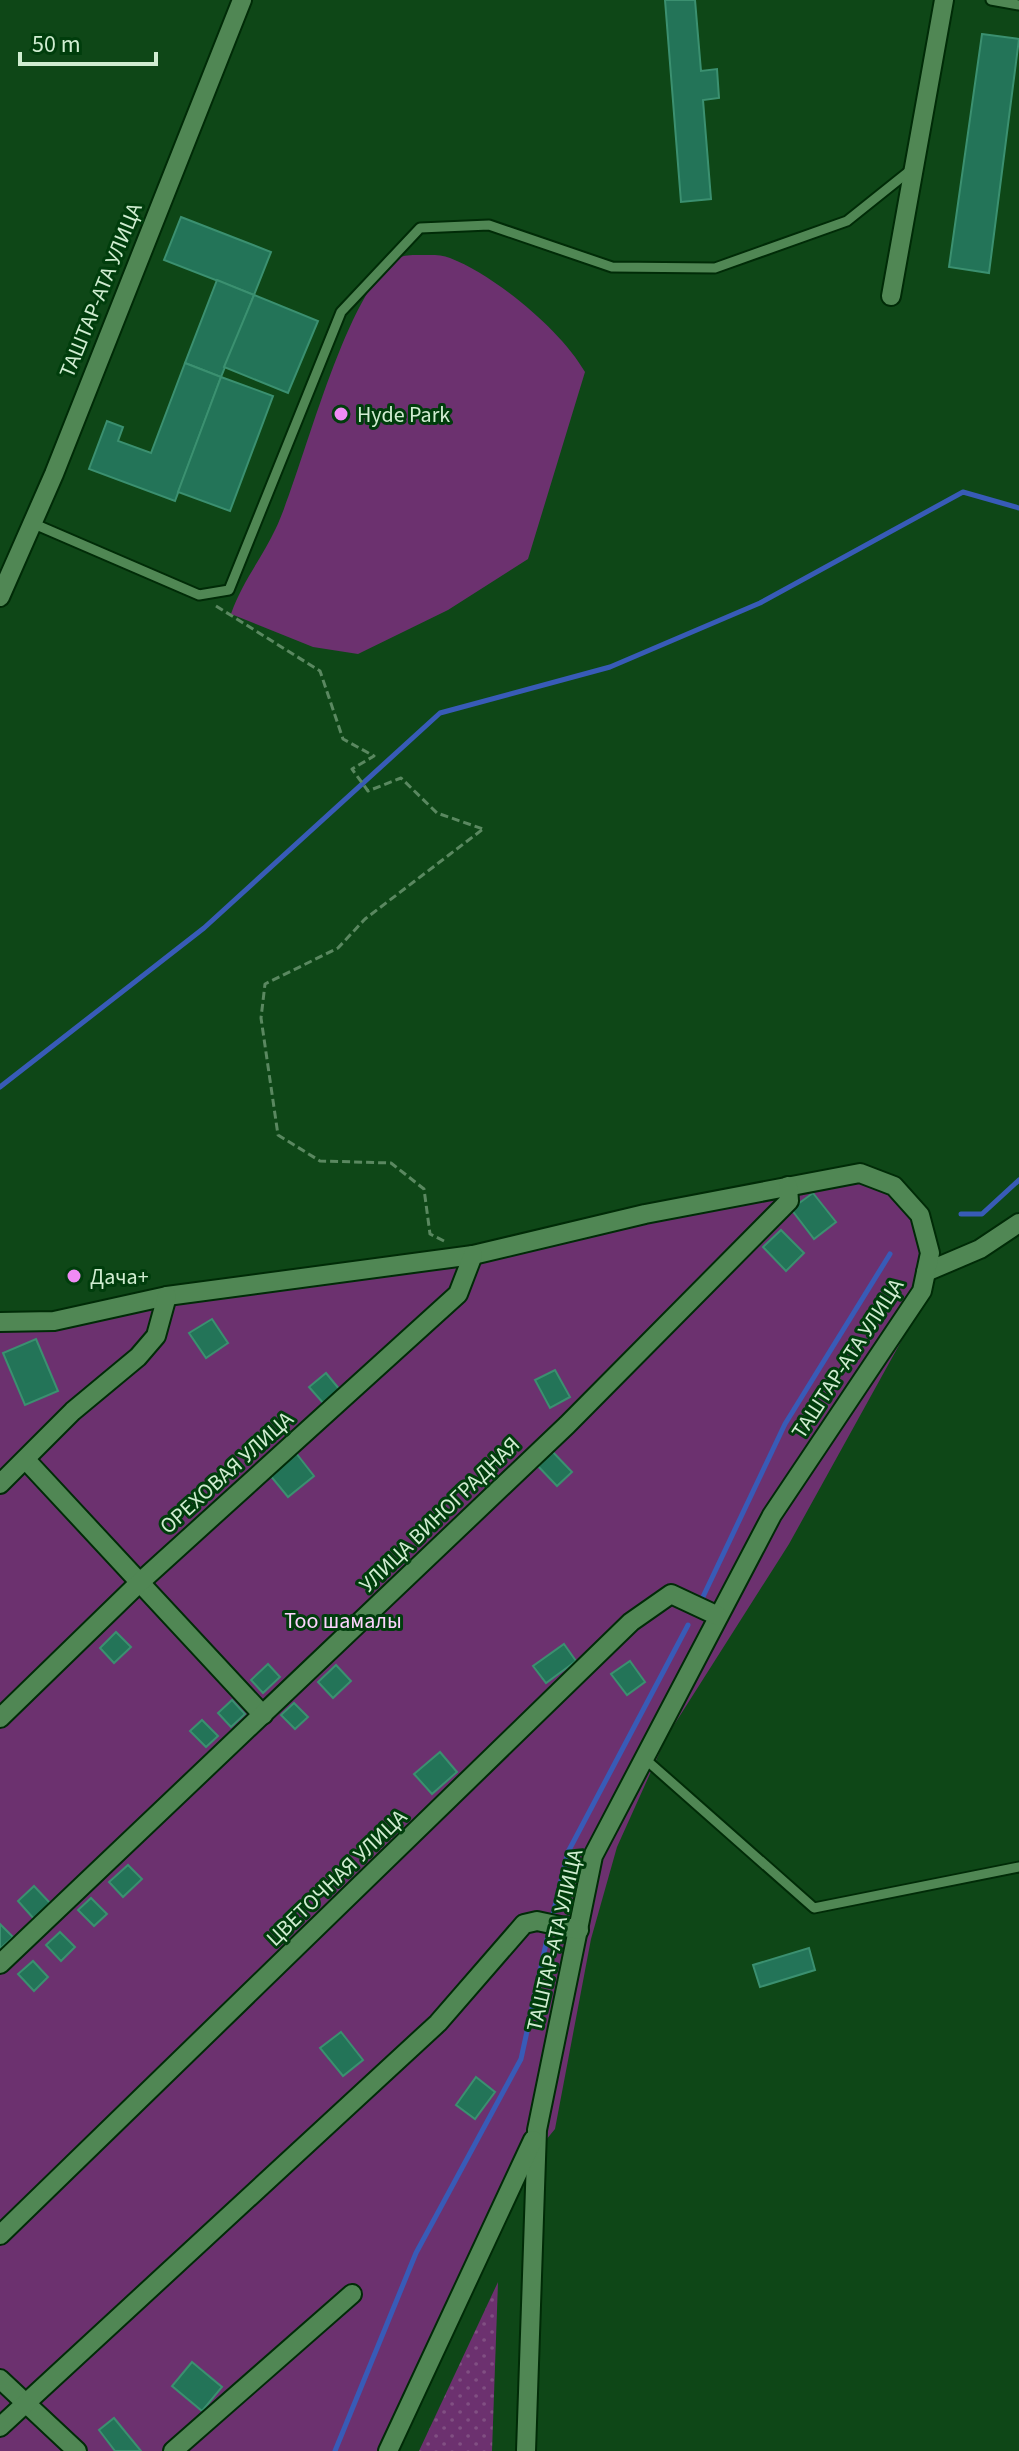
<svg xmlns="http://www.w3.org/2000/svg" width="1019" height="2451" viewBox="0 0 1019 2451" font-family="'Source Sans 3',sans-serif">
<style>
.grass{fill:url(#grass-dots)}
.garden{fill:#6c316f}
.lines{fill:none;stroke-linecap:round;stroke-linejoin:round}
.stream{stroke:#385bb7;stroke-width:5}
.building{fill:#237458;stroke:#3b9070;stroke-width:2}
.service-casing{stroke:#002b07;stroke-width:13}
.minor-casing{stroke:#002b07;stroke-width:22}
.path{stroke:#5a8860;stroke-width:3;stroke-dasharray:8 4;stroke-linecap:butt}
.service{stroke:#508754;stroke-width:9}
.minor{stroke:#508754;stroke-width:18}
.poi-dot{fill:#f08bf5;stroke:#003d0c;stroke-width:3}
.labels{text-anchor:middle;stroke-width:6;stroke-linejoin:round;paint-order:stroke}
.street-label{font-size:22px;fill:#d0edd1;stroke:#003d0c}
.poi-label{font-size:22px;fill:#d0edd1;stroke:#003d0c;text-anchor:start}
.park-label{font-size:22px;fill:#fdd3fe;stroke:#003d0c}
</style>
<defs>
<pattern id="grass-dots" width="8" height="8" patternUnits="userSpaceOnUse" patternTransform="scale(2)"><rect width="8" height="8" fill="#6c316f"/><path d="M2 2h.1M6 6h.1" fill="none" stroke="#804f82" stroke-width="1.8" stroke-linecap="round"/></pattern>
</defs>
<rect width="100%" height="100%" fill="#0e4717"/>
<!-- grass -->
<path class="grass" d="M498 2282 492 2451H419Z"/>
<!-- garden -->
<g class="garden">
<path d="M420 255C429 255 441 254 450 258 496 276 561 330 585 372L528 559 448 610 358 654 313 647 231 614C242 582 262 558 276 528 303 471 347 281 401 257 406 255 414 255 420 255Z"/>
<path d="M860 1173 920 1215 922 1291 903 1338 789 1544 667 1736 617 1847 591 1939 555 2129 500 2196 384 2451H0V1323L473 1255Z"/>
</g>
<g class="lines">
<!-- stream -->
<g class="stream">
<path d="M0 1087 204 928 440 713 610 667 760 603 963 492 1019 508"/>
<path d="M961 1214H982L1019 1180"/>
<path d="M701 1601 785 1424 890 1254"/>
<path d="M552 1918 568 1852 688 1625"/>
<path d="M335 2451 416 2253 521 2059 547 1939"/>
</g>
</g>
<!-- building -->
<g class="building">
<path d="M665 0H695L701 71 717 69 719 98 703 100 711 199 681 202Z"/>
<path d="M982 34 1019 39 989 273 949 267Z"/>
<path d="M181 217 271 252 254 295 164 260Z"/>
<path d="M217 280 254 295 221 377 185 363Z"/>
<path d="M254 295 318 321 288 393 224 367Z"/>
<path d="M185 363 221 377 175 501 89 469 107 421 123 427 118 441 151 453Z"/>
<path d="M221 377 273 396 230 511 178 492Z"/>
<path d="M813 1193 836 1222 814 1239 791 1209Z"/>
<path d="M781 1230 804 1253 786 1271 763 1247Z"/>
<path d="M212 1319 228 1343 206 1358 189 1333Z"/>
<path d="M36 1339 58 1391 25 1405 3 1353Z"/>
<path d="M555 1370 570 1397 550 1408 535 1380Z"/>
<path d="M326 1373 340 1390 324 1404 309 1387Z"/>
<path d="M549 1448 572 1472 557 1486 534 1462Z"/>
<path d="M296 1453 314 1476 288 1497 269 1474Z"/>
<path d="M116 1632 131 1647 114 1663 100 1648Z"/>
<path d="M564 1644 576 1661 546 1683 533 1666Z"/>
<path d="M630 1661 645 1682 627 1695 611 1674Z"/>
<path d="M268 1664 280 1677 263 1693 251 1680Z"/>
<path d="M336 1665 351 1681 333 1698 318 1682Z"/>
<path d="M232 1700 245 1714 231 1727 218 1713Z"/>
<path d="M294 1703 308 1717 295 1729 281 1715Z"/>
<path d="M202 1720 218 1736 206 1747 190 1731Z"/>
<path d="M440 1752 457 1772 432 1794 414 1774Z"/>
<path d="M128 1865 142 1879 123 1897 109 1882Z"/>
<path d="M34 1886 50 1903 34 1919 18 1901Z"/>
<path d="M91 1898 107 1914 94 1926 78 1910Z"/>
<path d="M0 1924 13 1937 1 1948H0Z"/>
<path d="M60 1932 75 1947 61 1961 46 1945Z"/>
<path d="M809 1948 815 1970 760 1987 753 1965Z"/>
<path d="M33 1961 48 1977 34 1991 18 1974Z"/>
<path d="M341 2032 363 2060 343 2076 320 2048Z"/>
<path d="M476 2077 495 2092 475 2119 456 2105Z"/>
<path d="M192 2362 222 2387 202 2411 172 2386Z"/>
<path d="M114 2418 141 2451H115L99 2430Z"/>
</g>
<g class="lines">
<defs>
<g id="service">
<path d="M991 0 1019 5"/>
<path d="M32 523 199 595 229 590 341 312 420 228 489 225 612 267 715 268 847 221 912 169"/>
<path d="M644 1758 814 1908 1019 1867"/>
</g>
<g id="minor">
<path d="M891 296 944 0"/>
<path d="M0 597 54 474 242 0"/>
<path d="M926 1272 980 1249 1019 1223"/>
<path d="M0 1322 54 1321 167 1296 473 1255 645 1214 860 1173 894 1186 920 1215 930 1253 922 1291 772 1515 593 1856 537 2130 526 2451"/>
<path d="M26 1460 263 1715"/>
<path d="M0 1484 73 1411 138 1357 156 1336 167 1296"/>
<path d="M0 1718 138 1584 458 1294 473 1255"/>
<path d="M0 1964 567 1425 789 1201 788 1186"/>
<path d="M0 2235 631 1622 671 1594 718 1616"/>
<path d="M0 2379 77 2451"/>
<path d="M0 2427 438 2023 524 1924 537 1921 579 1930"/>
<path d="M173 2451 352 2294"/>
<path d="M388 2451 533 2140"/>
</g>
</defs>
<!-- service casing -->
<use href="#service" class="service-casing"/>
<!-- minor casing -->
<use href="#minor" class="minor-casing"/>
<!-- path -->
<g class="path">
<path d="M216 606 320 671 343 739 374 756 352 769 368 791 401 778 437 813 483 829"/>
<path d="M444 1241 430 1234 424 1189 391 1163 320 1161 278 1135 261 1018 265 984 338 948 365 919 483 829"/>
</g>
<!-- service -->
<use href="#service" class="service"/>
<!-- minor -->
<use href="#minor" class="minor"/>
</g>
<!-- markers -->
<g class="poi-dot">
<circle cx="341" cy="414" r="8"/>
<circle cx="74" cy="1276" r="8"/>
</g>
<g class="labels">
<!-- street labels -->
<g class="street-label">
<text transform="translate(100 290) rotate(-68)" y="8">ТАШТАР-АТА УЛИЦА</text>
<text transform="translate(847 1358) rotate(-57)" y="8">ТАШТАР-АТА УЛИЦА</text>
<text transform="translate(226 1472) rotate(-42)" y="8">ОРЕХОВАЯ УЛИЦА</text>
<text transform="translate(439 1514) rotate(-44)" y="8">УЛИЦА ВИНОГРАДНАЯ</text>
<text transform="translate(336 1877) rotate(-44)" y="8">ЦВЕТОЧНАЯ УЛИЦА</text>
<text transform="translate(554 1940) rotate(-77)" y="8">ТАШТАР-АТА УЛИЦА</text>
</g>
<!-- poi labels -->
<g class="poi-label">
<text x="357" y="422">Hyde Park</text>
<text x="90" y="1284">Дача+</text>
</g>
<!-- park labels -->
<g class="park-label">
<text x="343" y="1628">Тоо шамалы</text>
</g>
</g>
<!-- scale -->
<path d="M20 52v12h136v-12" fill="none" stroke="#d0edd1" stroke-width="4"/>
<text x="32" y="52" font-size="24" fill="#d0edd1" stroke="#003d0c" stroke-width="6" paint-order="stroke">50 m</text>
</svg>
